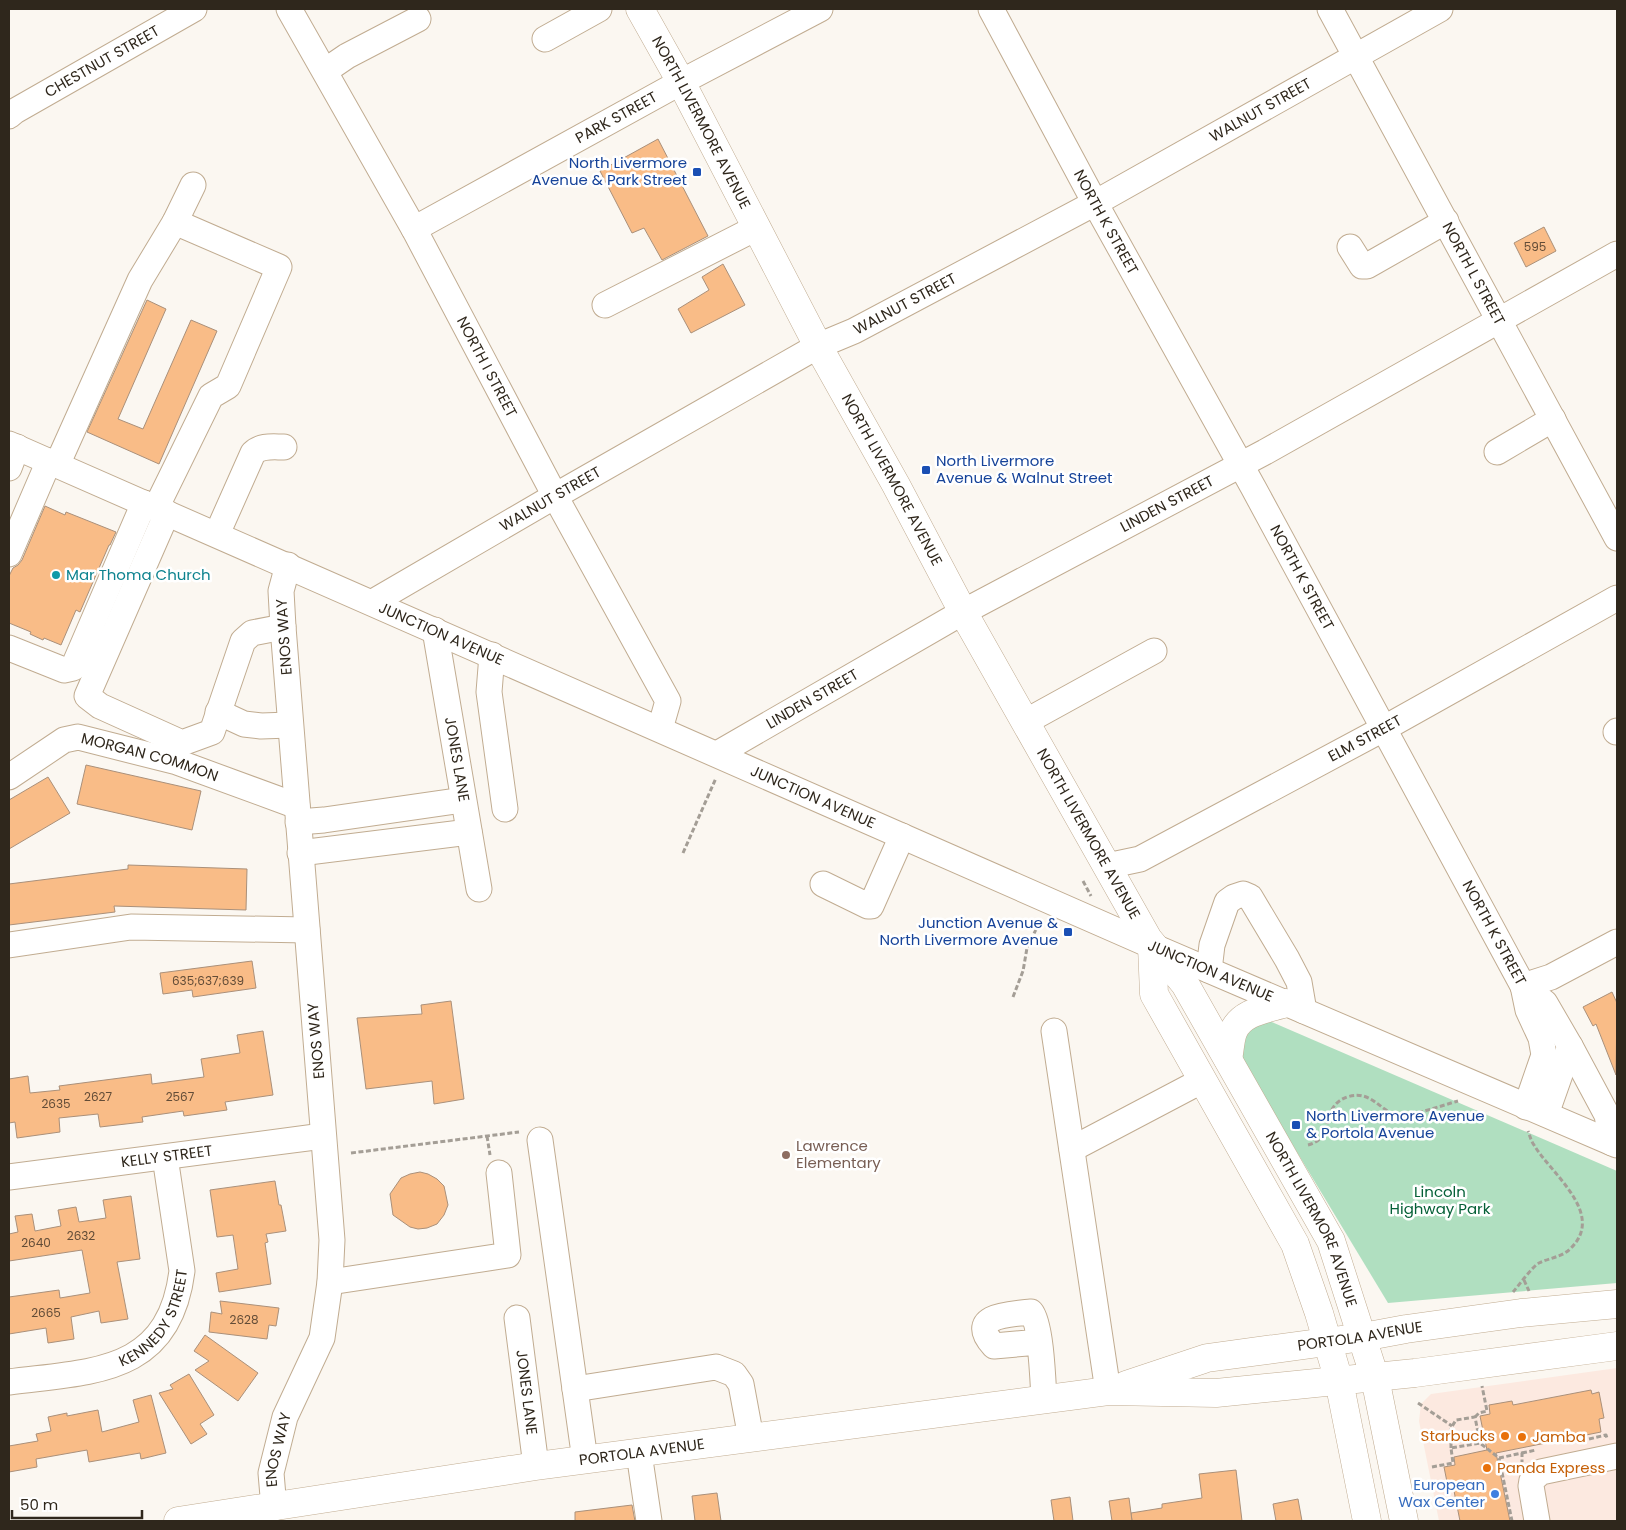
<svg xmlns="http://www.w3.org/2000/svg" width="1626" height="1530" viewBox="0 0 1626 1530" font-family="Poppins,sans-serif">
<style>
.commercial{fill:#fce9e0}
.green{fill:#b0dfc0}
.building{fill:#f9bc87;stroke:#aa907a}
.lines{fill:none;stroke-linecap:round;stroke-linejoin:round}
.minor-casing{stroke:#c1ac91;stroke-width:27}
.major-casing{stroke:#c1ac91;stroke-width:29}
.path{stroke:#a49e96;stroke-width:3;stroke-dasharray:5 2.5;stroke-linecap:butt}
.minor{stroke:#fff;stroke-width:25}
.major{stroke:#fff;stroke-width:28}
.transit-dot{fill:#1a4fb4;stroke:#fff;stroke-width:2}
.culture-dot{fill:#0f9aa8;stroke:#fff;stroke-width:2}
.education-dot{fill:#8d6e63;stroke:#fff;stroke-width:2}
.food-dot{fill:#e8710a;stroke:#fff;stroke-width:2}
.shop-dot{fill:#3f7fe0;stroke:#fff;stroke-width:2}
.labels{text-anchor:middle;stroke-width:5;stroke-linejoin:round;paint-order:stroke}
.number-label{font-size:12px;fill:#624c37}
.street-label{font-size:15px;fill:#2f271c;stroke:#fff}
.transit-label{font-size:15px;fill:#164399;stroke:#fff;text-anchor:end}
.culture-label{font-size:15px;fill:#0d838f;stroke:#fff;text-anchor:start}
.education-label{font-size:15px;fill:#785e54;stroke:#fff;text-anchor:start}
.park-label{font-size:15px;fill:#056037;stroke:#fff}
.food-label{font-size:15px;fill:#c56008;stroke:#fff;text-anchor:start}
.shop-label{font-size:15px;fill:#366cbe;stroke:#fff;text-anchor:end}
</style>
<rect width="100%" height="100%" fill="#fbf7f1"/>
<!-- commercial -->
<path class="commercial" d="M1617 1368V1521H1439L1419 1421 1421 1404 1431 1394Z"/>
<!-- green -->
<path class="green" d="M1244 1010 1617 1171V1283L1388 1303 1228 1038Z"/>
<!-- building -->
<g class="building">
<path d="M658 139 708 236 662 260 644 228 632 233 600 171Z"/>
<path d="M1544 227 1556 251 1526 267 1514 243Z"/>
<path d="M723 264 745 305 691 333 678 309 709 290 702 277Z"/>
<path d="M147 300 166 309 118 419 143 429 191 320 217 331 159 464 87 432Z"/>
<path d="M45 506 65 515 66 512 116 532 110 545H109L80 612 76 610 61 645 44 638 43 640 30 634 31 632 9 623V576L13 568 18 565 22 560Z"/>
<path d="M86 765 201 791 192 830 77 804Z"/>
<path d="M48 777 70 813 9 849V800Z"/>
<path d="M128 865 247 869 246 910 114 906 115 912 9 925V884L128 869Z"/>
<path d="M252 961 256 988 193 997 192 990 163 994 160 973Z"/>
<path d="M1612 992 1617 1003 1616 1075 1596 1024 1593 1026 1583 1007Z"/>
<path d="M451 1001 464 1099 434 1104 432 1081 366 1089 357 1018 422 1014 421 1005Z"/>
<path d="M263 1031 273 1095 225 1102 227 1110 184 1116 183 1111 142 1117 143 1122 100 1127 98 1114 59 1118 60 1132 17 1138 15 1122 9 1123V1079L28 1076 30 1093 60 1090 59 1086 151 1074 152 1084 204 1077 201 1059 240 1053 237 1035Z"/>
<path d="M420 1172 428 1174 437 1179 444 1186 448 1205 444 1215 437 1224 427 1228 418 1229 410 1227 393 1215 390 1194 401 1178 410 1174Z"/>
<path d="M275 1181 279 1205H281L286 1231 266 1234 268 1242 265 1243 271 1284 219 1292 216 1273 238 1269 233 1235 217 1237 210 1190Z"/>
<path d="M131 1196 140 1259 117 1262 128 1319 101 1323 99 1311 71 1317 74 1339 48 1343 46 1328 9 1334V1297L59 1290 60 1298 90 1293 82 1250 9 1261V1234L18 1232 15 1216 32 1214 35 1231 61 1226 58 1210 76 1207 79 1222 106 1218 103 1200Z"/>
<path d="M220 1301 279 1308 276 1326 269 1325 267 1339 209 1332 211 1312 222 1314Z"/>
<path d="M205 1335 258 1373 238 1401 195 1370 209 1361 194 1351Z"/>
<path d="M189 1374 214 1415 200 1424 207 1434 191 1444 159 1393 173 1389 170 1385Z"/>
<path d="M1591 1390 1592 1394 1599 1392 1604 1418 1599 1419 1601 1432 1496 1453 1510 1521H1460L1454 1491 1449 1492 1444 1467 1455 1465 1454 1457 1487 1450 1480 1416 1490 1414 1489 1405 1512 1401 1513 1405Z"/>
<path d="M151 1395 166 1453 141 1459 140 1453 89 1462 87 1450 36 1459 37 1467 9 1472V1446L38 1441 36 1434 51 1431 48 1417 67 1413V1416L98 1410 102 1432 139 1422 133 1400Z"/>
<path d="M1236 1470 1242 1521H1132L1131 1513 1162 1508V1504L1202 1498 1199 1474Z"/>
<path d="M717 1493 721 1521H695L692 1496Z"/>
<path d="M1070 1497 1073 1521H1054L1051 1500Z"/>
<path d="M1129 1498 1132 1521H1112L1109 1501Z"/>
<path d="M1298 1499 1302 1521H1276L1273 1504Z"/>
<path d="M632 1505 635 1521H575V1512Z"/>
</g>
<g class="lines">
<defs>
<g id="minor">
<path id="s1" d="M289 9 414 229 555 496 668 701 660 729"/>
<path id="s2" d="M991 9 1095 203 1253 487 1523 986 1545 1003 1570 1046 1607 1115 1612 1143"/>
<path id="s3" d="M1330 9 1617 538"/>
<path d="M545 39 599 9"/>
<path d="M325 71 347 56 418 19"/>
<path id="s4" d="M9 116 15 111 194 9"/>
<path id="s5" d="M414 229 681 82 820 9"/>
<path d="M1350 247 1362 266H1367L1446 221"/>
<path d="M605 305 756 228"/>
<path id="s6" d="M9 444 1143 942 1617 1145"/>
<path d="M1497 452 1553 419"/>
<path d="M57 465 140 280 175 222 193 185"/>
<path d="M9 468 17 447"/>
<path d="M156 508 211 396 228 386 279 267 175 222"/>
<path d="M167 513 87 696 100 706 182 743 212 732 243 641 252 633 283 627"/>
<path d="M217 534 253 453C261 445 273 447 284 447"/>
<path d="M9 554 49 461"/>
<path id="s7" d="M373 602 555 496 818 346 854 331 1095 203 1440 9"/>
<path id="s8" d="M435 630 479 889"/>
<path d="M9 648 64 670 73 668 144 503"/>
<path d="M492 655 489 692 505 809"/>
<path d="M218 712 244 724 261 726 290 725"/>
<path d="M1025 722 1154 651"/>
<path d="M1616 732 1617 731"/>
<path id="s9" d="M717 754 963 612 1265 452 1617 254"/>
<path id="s10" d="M9 777 64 740 78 737 177 762 297 806"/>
<path d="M298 822 324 820 463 800"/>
<path d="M300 853 469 832"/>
<path id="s11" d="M1107 866 1140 859 1383 729 1617 598"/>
<path d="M823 884 868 906H871L902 836"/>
<path d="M9 945 131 927 307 930"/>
<path d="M1209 970 1212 945 1227 902 1234 897 1243 894 1250 897 1287 959 1299 982 1304 1011"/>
<path d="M1523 986 1528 1010 1541 1038 1544 1055 1526 1107"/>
<path d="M1523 986 1551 977 1617 942"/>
<path d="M1054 1031 1108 1391"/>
<path d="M1546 1114 1570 1046"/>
<path d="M540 1140 585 1460"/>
<path d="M1072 1149 1203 1080"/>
<path id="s12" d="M9 1177 323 1136"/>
<path d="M330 1282 508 1255 499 1173"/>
<path id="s13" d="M517 1318 536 1466"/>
<path d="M1039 1342 994 1346C965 1315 1011 1314 1031 1312 1041 1323 1043 1382 1044 1399"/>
<path id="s14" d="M9 1382C92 1371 169 1375 182 1271L165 1157"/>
<path d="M575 1389 716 1367 734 1374 741 1384 751 1438"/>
<path d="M639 1453 649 1521"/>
<path id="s15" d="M274 1508 271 1473 285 1417 322 1338 330 1282 332 1240 283 627 281 591 288 565"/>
<path d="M1537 1521 1531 1486 1532 1480 1541 1472 1617 1456"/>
</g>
<g id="major">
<path id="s16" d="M640 9 681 82 818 346 896 485 963 612 1148 939 1185 984 1331 1241 1375 1378 1404 1521"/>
<path d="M1152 946 1154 994 1295 1244 1319 1313 1339 1381 1367 1521"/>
<path d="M1228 1059C1230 1050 1230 1040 1233 1032 1241 1011 1268 1009 1286 1003"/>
<path id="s17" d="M1126 1385 1207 1358 1363 1337 1406 1329 1521 1313 1617 1304"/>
<path id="s18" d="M178 1521 536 1466 1108 1391 1216 1393 1415 1373 1617 1346"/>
</g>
</defs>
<!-- minor casing -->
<use href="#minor" class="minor-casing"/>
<!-- major casing -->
<use href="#major" class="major-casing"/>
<!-- path -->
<g class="path">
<path d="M683 853 716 778"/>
<path d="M1083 881 1091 896"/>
<path d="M1013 997 1023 971 1027 948 1040 921"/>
<path d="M487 1136 490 1155"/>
<path d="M1308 1145C1336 1138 1319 1107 1347 1097 1372 1089 1380 1112 1399 1116 1405 1118 1447 1104 1458 1101"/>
<path d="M351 1153 519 1132"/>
<path d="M1524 1280 1529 1291"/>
<path d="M1513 1292C1520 1284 1531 1268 1539 1263 1549 1258 1562 1257 1570 1249 1607 1214 1551 1174 1534 1145 1531 1141 1530 1136 1528 1131"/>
<path d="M1418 1403 1452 1426"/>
<path d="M1475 1417 1479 1413 1487 1411 1482 1386"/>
<path d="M1589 1439 1606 1435 1607 1438"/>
<path d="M1451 1448V1428L1456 1420 1475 1417 1480 1443"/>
<path d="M1522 1453 1536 1450"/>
<path d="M1499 1458 1522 1453V1462"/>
<path d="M1432 1467 1453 1463 1451 1448 1480 1443 1499 1458 1512 1521"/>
</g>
<!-- minor -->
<use href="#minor" class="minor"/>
<!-- major -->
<use href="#major" class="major"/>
</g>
<!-- markers -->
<g class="transit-dot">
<rect x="692" y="167" width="10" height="10" rx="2.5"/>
<rect x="921" y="465" width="10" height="10" rx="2.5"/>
<rect x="1063" y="927" width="10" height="10" rx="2.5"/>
<rect x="1291" y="1120" width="10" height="10" rx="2.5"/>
</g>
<circle class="culture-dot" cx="56" cy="575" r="5"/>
<circle class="education-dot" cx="786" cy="1155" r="5"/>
<g class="food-dot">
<circle cx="1505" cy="1436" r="5"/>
<circle cx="1522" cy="1437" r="5"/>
<circle cx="1487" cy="1468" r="5"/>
</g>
<circle class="shop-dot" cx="1495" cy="1494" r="5"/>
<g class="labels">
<!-- number labels -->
<g class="number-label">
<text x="1535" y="251">595</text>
<text x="208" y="985">635;637;639</text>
<text x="98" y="1101">2627</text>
<text x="180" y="1101">2567</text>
<text x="56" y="1108">2635</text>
<text x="81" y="1240">2632</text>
<text x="36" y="1247">2640</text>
<text x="46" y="1317">2665</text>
<text x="244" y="1324">2628</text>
</g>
<!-- street labels -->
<g class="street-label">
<text dy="5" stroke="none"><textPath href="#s4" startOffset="108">CHESTNUT STREET</textPath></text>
<text dy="5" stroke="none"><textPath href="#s7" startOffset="1015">WALNUT STREET</textPath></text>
<text dy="5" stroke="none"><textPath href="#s5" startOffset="231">PARK STREET</textPath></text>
<text dy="5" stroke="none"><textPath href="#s16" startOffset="129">NORTH LIVERMORE AVENUE</textPath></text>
<text dy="5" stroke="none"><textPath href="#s2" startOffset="242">NORTH K STREET</textPath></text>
<text dy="5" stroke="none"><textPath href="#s3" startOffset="301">NORTH L STREET</textPath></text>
<text dy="5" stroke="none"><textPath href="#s7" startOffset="610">WALNUT STREET</textPath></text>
<text dy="5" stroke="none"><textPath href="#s1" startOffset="409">NORTH I STREET</textPath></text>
<text dy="5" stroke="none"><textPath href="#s16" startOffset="534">NORTH LIVERMORE AVENUE</textPath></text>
<text dy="5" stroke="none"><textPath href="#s7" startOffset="205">WALNUT STREET</textPath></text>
<text dy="5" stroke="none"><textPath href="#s9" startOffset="515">LINDEN STREET</textPath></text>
<text dy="5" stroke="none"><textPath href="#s2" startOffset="648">NORTH K STREET</textPath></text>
<text dy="5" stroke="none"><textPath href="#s6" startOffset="472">JUNCTION AVENUE</textPath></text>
<text transform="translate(284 637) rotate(-94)" y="5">ENOS WAY</text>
<text dy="5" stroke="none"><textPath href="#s9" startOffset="110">LINDEN STREET</textPath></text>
<text dy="5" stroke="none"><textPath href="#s11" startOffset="289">ELM STREET</textPath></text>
<text dy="5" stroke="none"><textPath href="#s10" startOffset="155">MORGAN COMMON</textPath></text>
<text dy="5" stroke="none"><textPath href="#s8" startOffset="131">JONES LANE</textPath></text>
<text dy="5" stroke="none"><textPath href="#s6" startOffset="878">JUNCTION AVENUE</textPath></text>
<text dy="5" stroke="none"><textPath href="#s16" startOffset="939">NORTH LIVERMORE AVENUE</textPath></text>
<text dy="5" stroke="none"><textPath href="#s2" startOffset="1052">NORTH K STREET</textPath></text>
<text dy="5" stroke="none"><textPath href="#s6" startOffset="1312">JUNCTION AVENUE</textPath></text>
<text transform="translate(316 1041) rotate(-95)" y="5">ENOS WAY</text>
<text dy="5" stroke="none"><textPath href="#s12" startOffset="159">KELLY STREET</textPath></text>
<text dy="5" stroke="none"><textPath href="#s16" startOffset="1386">NORTH LIVERMORE AVENUE</textPath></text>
<text dy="5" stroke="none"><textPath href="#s14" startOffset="172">KENNEDY STREET</textPath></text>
<text dy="5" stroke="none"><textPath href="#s17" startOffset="240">PORTOLA AVENUE</textPath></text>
<text dy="5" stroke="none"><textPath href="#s13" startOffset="75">JONES LANE</textPath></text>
<text dy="5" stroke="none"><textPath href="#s15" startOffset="59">ENOS WAY</textPath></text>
<text dy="5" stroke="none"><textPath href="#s18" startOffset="469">PORTOLA AVENUE</textPath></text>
</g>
<!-- transit labels -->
<g class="transit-label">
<text x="687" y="168">North Livermore<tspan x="687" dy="17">Avenue &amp; Park Street</tspan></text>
<text x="936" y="466" text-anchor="start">North Livermore<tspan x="936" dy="17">Avenue &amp; Walnut Street</tspan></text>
<text x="1058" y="928">Junction Avenue &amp;<tspan x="1058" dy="17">North Livermore Avenue</tspan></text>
<text x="1306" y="1121" text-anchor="start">North Livermore Avenue<tspan x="1306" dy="17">&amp; Portola Avenue</tspan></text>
</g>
<!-- culture labels -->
<g class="culture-label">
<text x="66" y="580">Mar Thoma Church</text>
</g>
<!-- education labels -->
<g class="education-label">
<text x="796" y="1151">Lawrence<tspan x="796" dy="17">Elementary</tspan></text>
</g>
<!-- park labels -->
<g class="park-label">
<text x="1440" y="1197">Lincoln<tspan x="1440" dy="17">Highway Park</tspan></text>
</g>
<!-- food labels -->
<g class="food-label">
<text x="1495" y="1441" text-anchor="end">Starbucks</text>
<text x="1532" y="1442">Jamba</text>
<text x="1497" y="1473">Panda Express</text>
</g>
<!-- shop labels -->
<g class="shop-label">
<text x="1485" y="1490">European<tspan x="1485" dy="17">Wax Center</tspan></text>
</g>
</g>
<!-- border -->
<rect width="1626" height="1530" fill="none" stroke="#2f271c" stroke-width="20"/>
<!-- scale -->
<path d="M12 1510v8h130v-8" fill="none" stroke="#2f271c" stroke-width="2.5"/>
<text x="20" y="1510" font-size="15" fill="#2f271c" stroke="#ffffff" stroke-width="4" paint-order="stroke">50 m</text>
</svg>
